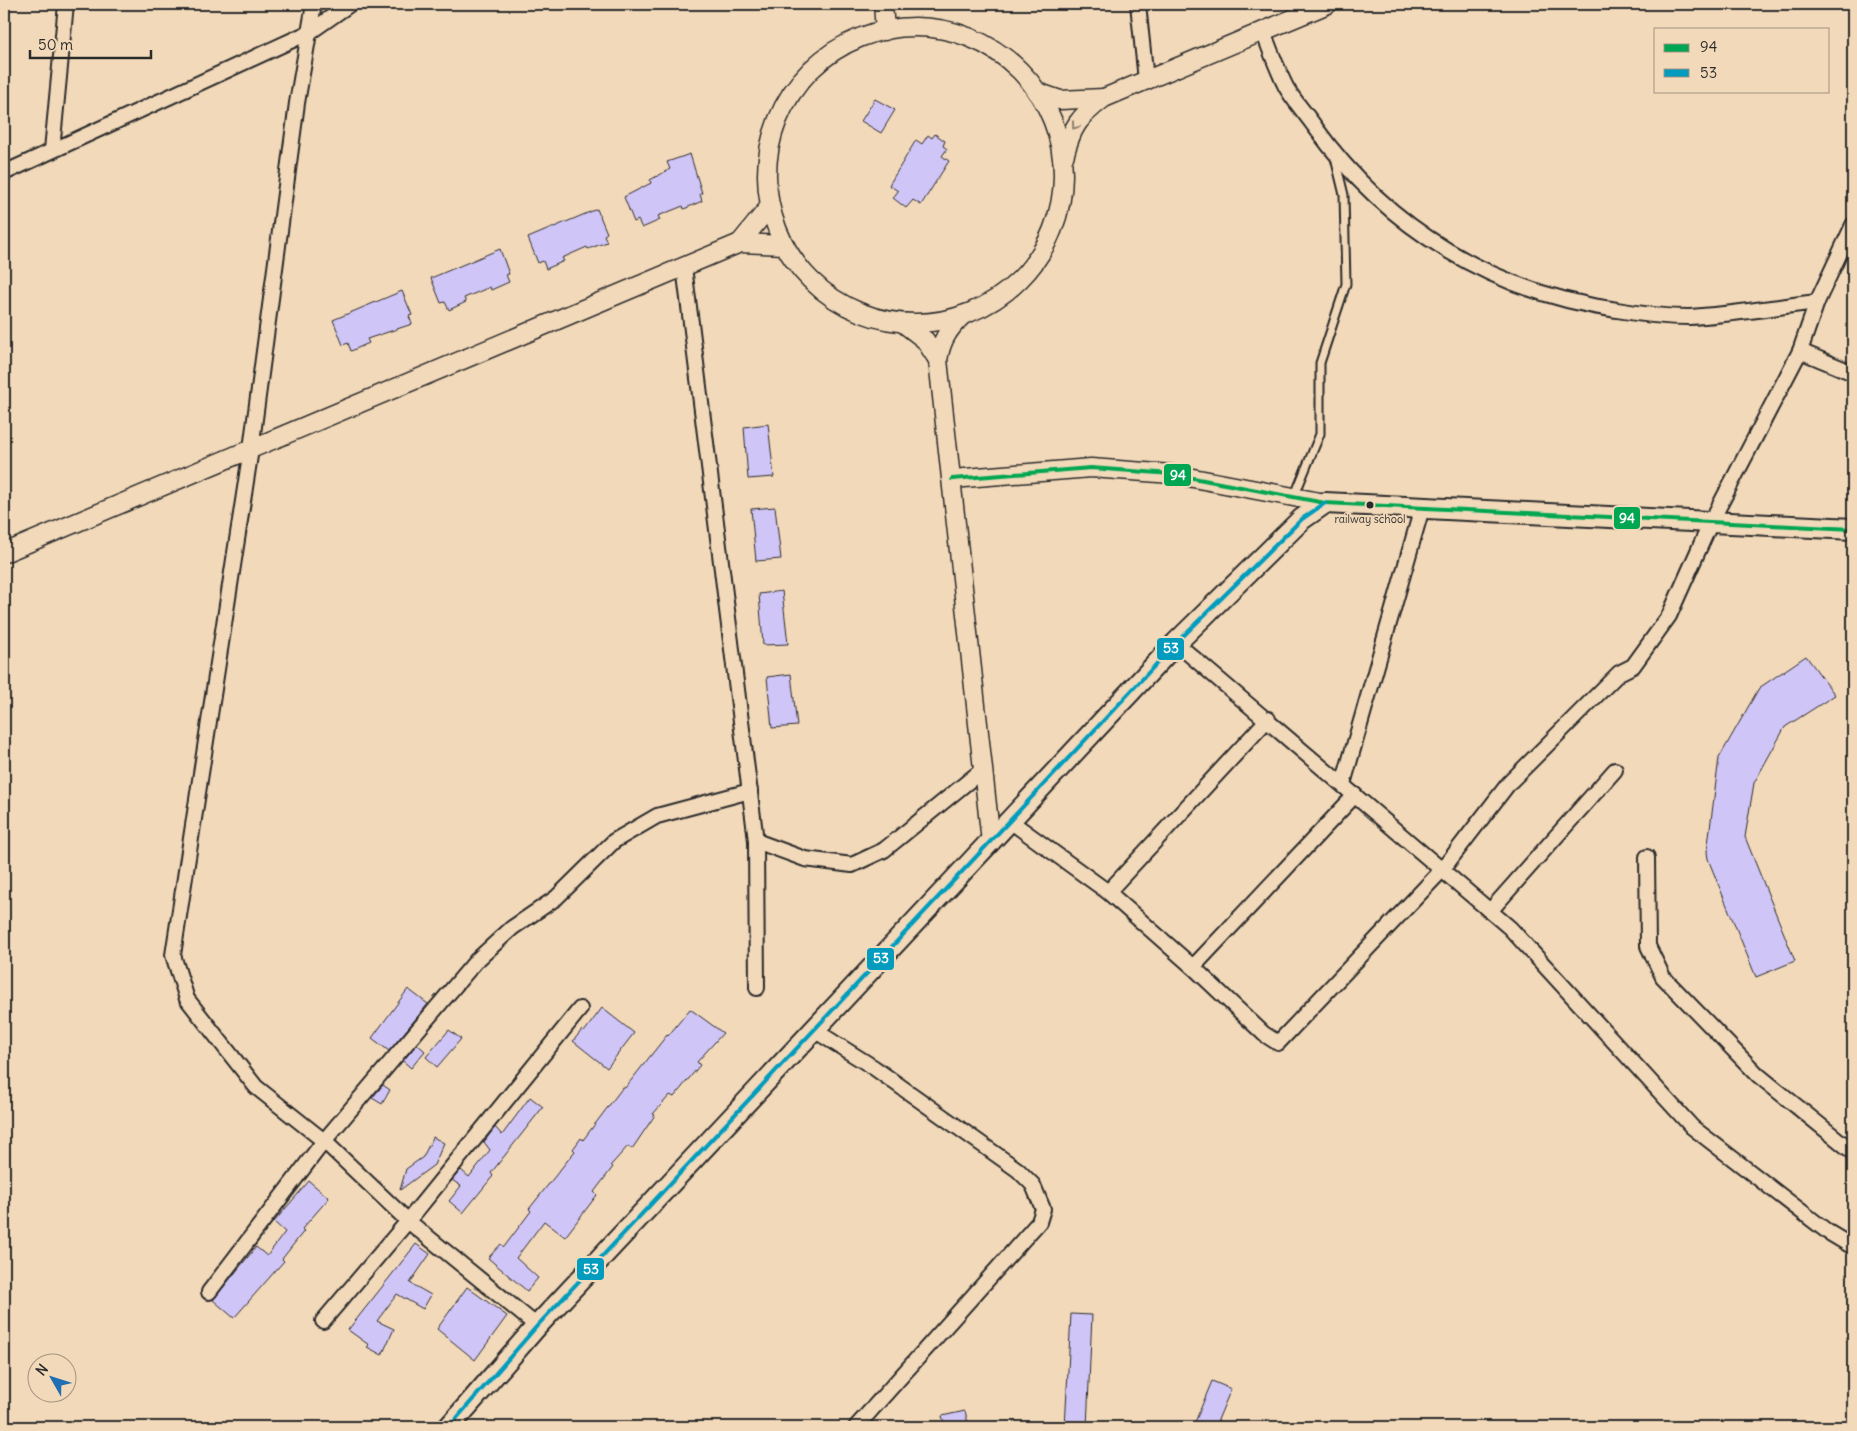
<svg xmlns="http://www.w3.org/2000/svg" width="1857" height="1431" viewBox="0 0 1857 1431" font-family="Delius,sans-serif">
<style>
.building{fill:#d0c5f7;stroke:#2b2b2b}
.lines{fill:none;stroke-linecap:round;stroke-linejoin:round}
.service-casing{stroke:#2b2b2b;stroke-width:11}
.minor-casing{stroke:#2b2b2b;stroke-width:18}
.tertiary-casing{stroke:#2b2b2b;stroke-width:21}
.secondary-casing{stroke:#2b2b2b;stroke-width:24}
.service{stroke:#f2d9ba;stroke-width:7}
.minor{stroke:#f2d9ba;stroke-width:14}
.tertiary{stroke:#f2d9ba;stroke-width:18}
.secondary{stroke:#f2d9ba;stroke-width:20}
.bus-1-casing{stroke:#f2d9ba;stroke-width:8}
.bus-2-casing{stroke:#f2d9ba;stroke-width:8}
.bus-1{stroke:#00a651;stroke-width:4}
.bus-2{stroke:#049cbe;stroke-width:4}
.oneway{stroke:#8e8272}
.bus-dot{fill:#2b2b2b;stroke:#f2d9ba;stroke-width:2}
.labels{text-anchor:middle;stroke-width:4;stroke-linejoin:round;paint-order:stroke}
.bus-label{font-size:11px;fill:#2b2b2b;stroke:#f2d9ba}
.line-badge{stroke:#f2d9ba;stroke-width:2}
.badge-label{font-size:14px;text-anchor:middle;font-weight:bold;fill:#fff}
</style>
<rect width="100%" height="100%" fill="#f2d9ba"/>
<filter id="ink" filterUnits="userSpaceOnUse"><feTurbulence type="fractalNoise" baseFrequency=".02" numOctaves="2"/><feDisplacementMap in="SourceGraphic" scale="10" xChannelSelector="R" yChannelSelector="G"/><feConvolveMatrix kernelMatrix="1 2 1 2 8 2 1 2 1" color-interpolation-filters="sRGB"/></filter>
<g filter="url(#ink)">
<!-- building -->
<g class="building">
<path d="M875 99 895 110 881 133 861 121Z"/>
<path d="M935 134 945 141 943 146 947 149 942 156 949 161 921 205 913 200 906 208 893 198 898 191 889 185 916 140 922 144 928 135 932 138Z"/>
<path d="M690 154 702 193 700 194 702 201 684 209 683 206 658 216 660 220 642 228 638 220 634 222 624 197 651 183 650 180 670 169 667 162Z"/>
<path d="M597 209 607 233 604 235 607 242 588 249 587 247 562 258 564 261 546 269 543 261 538 263 528 238Z"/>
<path d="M500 249 509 274 506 275 509 282 491 290 490 287 464 298 466 302 449 310 445 302 441 303 431 278Z"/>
<path d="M402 291 412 315 409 316 412 324 367 339 369 343 351 351 348 343 343 345 333 320Z"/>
<path d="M768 424 774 477 748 479 744 427Z"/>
<path d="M775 507 781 559 756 561 751 509Z"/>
<path d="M782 591 788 644 763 645 759 594Z"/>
<path d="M1806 656 1835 695 1785 727 1754 783 1745 837 1795 961 1756 977 1708 859 1707 852 1719 758 1759 688Z"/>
<path d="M791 674 797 726 772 728 767 677Z"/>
<path d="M408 989 428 1004 389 1051 372 1038Z"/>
<path d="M602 1008 634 1033 607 1068 573 1041 582 1030 584 1032Z"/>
<path d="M690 1009 723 1033 697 1062 700 1065 674 1097 670 1095 653 1114 655 1115 632 1149 628 1146 611 1165 613 1167 594 1192 597 1195 565 1237 544 1221 516 1258 538 1278 527 1291 488 1258 501 1244 504 1247 531 1211 529 1209 575 1151 573 1149 581 1138 583 1140 623 1087 625 1088 667 1035 668 1036Z"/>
<path d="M449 1030 461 1039 437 1067 426 1057Z"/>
<path d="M417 1044 425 1051 411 1068 403 1061Z"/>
<path d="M383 1085 390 1090 382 1104 372 1098Z"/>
<path d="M530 1097 543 1107 491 1173 493 1176 463 1213 449 1201 461 1186 452 1180 461 1170 469 1177 490 1150 484 1142 495 1127 502 1135Z"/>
<path d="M433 1137 444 1143 434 1165 400 1190 406 1169 423 1157Z"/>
<path d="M309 1181 329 1198 302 1229 304 1231 282 1259 284 1261 234 1318 213 1300 256 1247 267 1256 285 1232 274 1222Z"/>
<path d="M416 1244 430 1254 410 1283 431 1295 423 1309 397 1294 377 1321 394 1329 382 1355 367 1347 369 1345 348 1330Z"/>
<path d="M467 1287 507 1316 475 1360 437 1329Z"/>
<path d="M1071 1314 1092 1315 1087 1427H1065Z"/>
<path d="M1212 1381 1231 1389 1215 1427H1193Z"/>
<path d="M965 1411 969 1427H945L942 1416Z"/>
</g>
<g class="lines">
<defs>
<path id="service" d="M1294 497 1320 434V363L1346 284 1344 195 1335 158"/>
<g id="minor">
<path d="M314 4 297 103 251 449 173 955 187 999 256 1087 324 1141 408 1221 537 1326"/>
<path d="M1138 4 1146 80"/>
<path d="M52 150 66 4"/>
<path d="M4 173 310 32 350 4"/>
<path d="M684 267 756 841 757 988"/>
<path d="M1817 302 1853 225"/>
<path d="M1800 351 1853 373"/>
<path d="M1176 643 1510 928 1692 1127 1828 1232 1853 1247"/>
<path d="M1343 784 1422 508"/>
<path d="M1010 821 1108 892 1193 967 1264 1034 1278 1043 1442 870 1509 783 1619 673 1633 666 1669 616 1711 522 1800 351 1817 302C1774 307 1731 315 1689 317 1665 317 1640 314 1617 310 1493 292 1388 229 1315 127 1306 114 1294 101 1286 87 1277 69 1270 50 1263 31"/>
<path d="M756 841 805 859 852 865 884 850 981 771"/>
<path d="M1647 857 1648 946 1663 977 1758 1075 1853 1152"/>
<path d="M1108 892 1268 719"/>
<path d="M1490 911 1615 770"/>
<path d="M1193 967 1355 795"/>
<path d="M814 1030 873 1067 1018 1170 1033 1185 1043 1209 1039 1222 856 1427"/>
<path d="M209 1292 324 1141 476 961 512 928 556 898 614 841 657 816 750 791"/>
<path d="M323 1321 408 1221 580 1009"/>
</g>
<g id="tertiary">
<path d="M883 4 885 31"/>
<circle cx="915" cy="175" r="148"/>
<path d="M1037 92 1060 100 1104 98"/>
<path d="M1064 157C1072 126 1079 117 1104 98L1328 4"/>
<path d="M740 243 770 206"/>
<path d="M963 315C948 329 941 341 938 360L991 842"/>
<path d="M903 323 925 340 938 360"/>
<path d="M952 479 1091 468 1172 474 1325 503"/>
<path d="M4 553 740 243 784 245"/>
</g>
<path id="secondary" d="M449 1427 537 1326 1176 643 1302 519 1325 503 1853 529"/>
</defs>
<!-- service casing -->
<use href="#service" class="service-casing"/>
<!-- minor casing -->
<use href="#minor" class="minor-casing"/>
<!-- tertiary casing -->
<use href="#tertiary" class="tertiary-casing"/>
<!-- secondary casing -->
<use href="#secondary" class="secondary-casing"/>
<!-- service -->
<use href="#service" class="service"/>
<!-- minor -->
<use href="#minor" class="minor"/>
<!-- tertiary -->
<use href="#tertiary" class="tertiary"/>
<!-- secondary -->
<use href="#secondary" class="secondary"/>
<defs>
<path id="bus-1" d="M952 479 1091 468 1172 474 1325 503 1853 529"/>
<path id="bus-2" d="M449 1427 537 1326 1176 643 1302 519 1325 503"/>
</defs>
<!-- bus-1 casing -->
<use href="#bus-1" class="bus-1-casing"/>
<!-- bus-2 casing -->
<use href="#bus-2" class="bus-2-casing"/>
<!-- bus-1 -->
<use href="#bus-1" class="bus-1"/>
<!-- bus-2 -->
<use href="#bus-2" class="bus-2"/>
</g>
<!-- one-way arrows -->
<defs><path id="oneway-chevron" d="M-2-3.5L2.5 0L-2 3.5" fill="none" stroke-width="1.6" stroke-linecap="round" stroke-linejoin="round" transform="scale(1.25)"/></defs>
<use class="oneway" href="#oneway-chevron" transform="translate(1075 126) rotate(127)"/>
</g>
<!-- markers -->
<circle class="bus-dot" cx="1370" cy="505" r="4.5"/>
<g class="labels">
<!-- bus labels -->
<g class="bus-label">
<text x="1370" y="523">railway school</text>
</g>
</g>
<g class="line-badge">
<rect x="1163" y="463" width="29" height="24" rx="5" fill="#00a651"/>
<rect x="1613" y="506" width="28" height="24" rx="5" fill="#00a651"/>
<rect x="1156" y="637" width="29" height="24" rx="5" fill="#049cbe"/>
<rect x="866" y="947" width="29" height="24" rx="5" fill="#049cbe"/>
<rect x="576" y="1257" width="29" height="24" rx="5" fill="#049cbe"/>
</g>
<g class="badge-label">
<text x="1178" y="480">94</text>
<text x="1627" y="523">94</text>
<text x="1171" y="653">53</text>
<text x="881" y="963">53</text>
<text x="591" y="1274">53</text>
</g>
<!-- margin -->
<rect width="1857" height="1431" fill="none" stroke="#f2d9ba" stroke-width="20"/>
<rect x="10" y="10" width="1837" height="1411" fill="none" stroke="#2b2b2b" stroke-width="2" filter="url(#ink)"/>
<!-- legend -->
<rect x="1654" y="28" width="175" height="65" fill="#f2d9ba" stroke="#a29381"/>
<rect x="1664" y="44" width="25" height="8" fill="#00a651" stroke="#a29381"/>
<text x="1700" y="52" font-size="15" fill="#2b2b2b">94</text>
<rect x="1664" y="69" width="25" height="8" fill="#049cbe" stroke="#a29381"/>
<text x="1700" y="78" font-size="15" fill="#2b2b2b">53</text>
<!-- north arrow -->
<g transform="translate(52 1378) rotate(309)"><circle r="24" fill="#f2d9ba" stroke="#a29381"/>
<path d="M0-4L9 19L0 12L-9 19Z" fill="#1f6fb2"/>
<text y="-8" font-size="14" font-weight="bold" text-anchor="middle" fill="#2b2b2b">N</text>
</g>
<!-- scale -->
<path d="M30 50v8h121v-8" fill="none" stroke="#2b2b2b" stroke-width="2.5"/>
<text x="38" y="50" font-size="15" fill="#2b2b2b" stroke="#f2d9ba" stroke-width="4" paint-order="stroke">50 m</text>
</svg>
